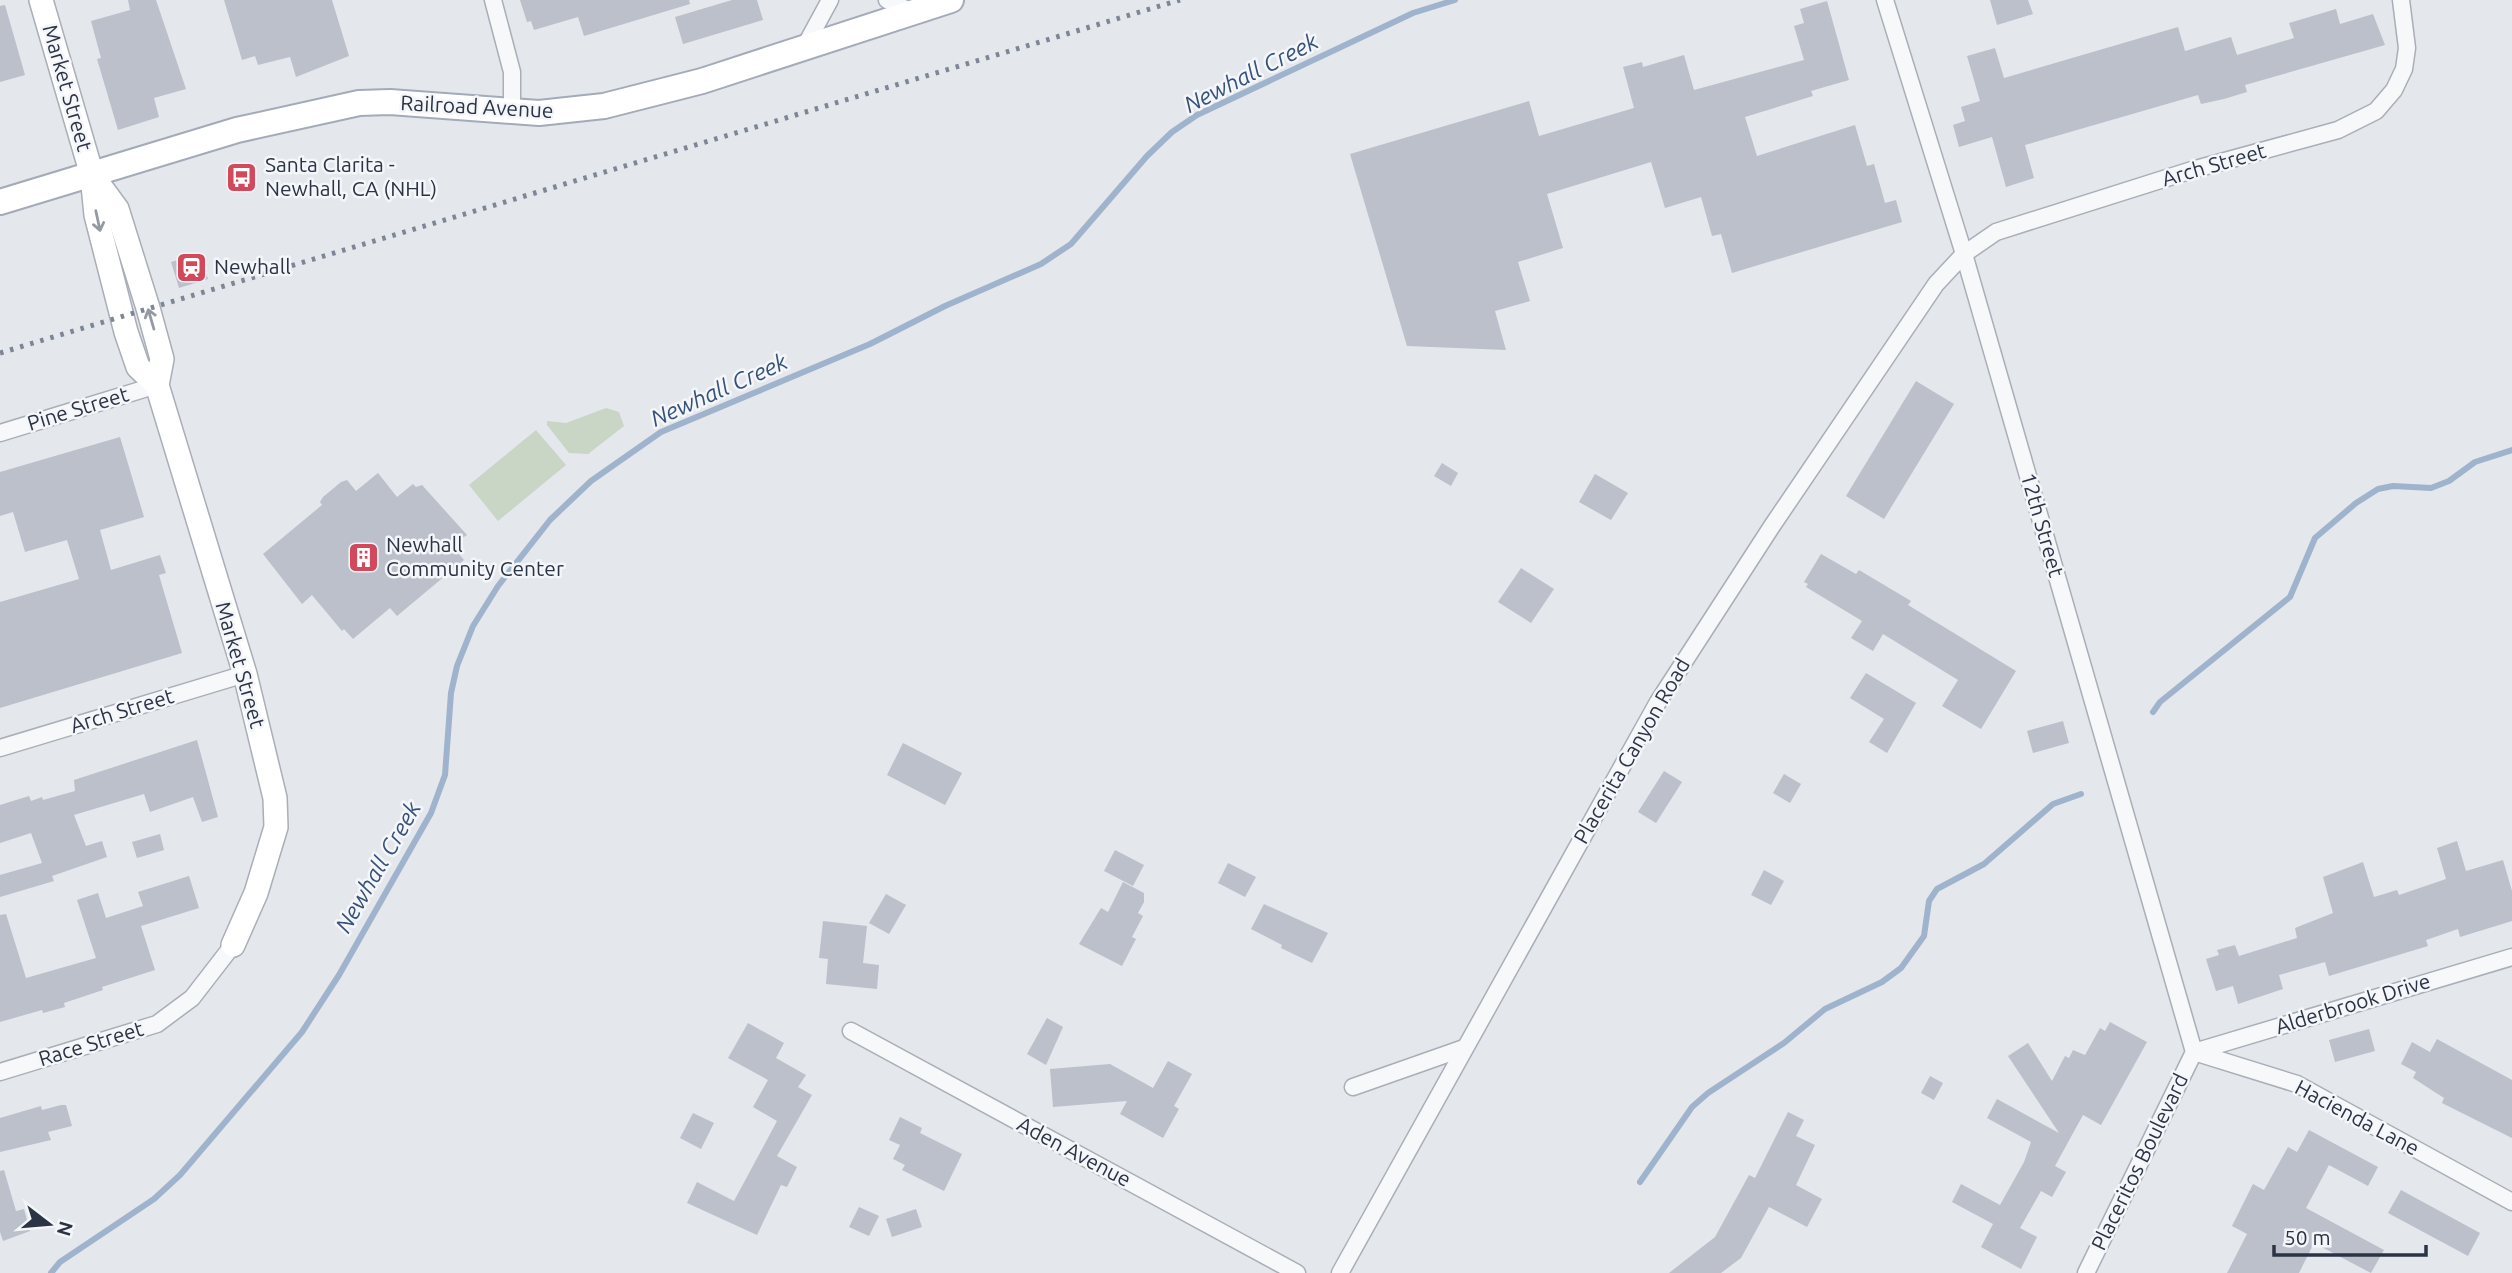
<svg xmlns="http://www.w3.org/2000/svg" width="2512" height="1273" viewBox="0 0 2512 1273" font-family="Ubuntu,sans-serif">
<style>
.green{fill:#c9d6c5}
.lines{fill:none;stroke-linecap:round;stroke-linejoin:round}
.stream{stroke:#9fb4cc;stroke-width:6}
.building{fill:#bbc0ca}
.street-casing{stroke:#a9aeb7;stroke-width:19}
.secondary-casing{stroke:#a9aeb7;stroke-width:26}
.primary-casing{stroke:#a3abb8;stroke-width:28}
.street{stroke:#f7f8fa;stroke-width:16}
.secondary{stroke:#fff;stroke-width:23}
.primary{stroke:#fff;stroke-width:24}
.rail{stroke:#7d8696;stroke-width:5;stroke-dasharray:3.5 7;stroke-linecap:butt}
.oneway{stroke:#959aa2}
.labels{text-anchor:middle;stroke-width:5;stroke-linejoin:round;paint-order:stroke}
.street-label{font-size:21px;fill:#2b3445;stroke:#f4f6f9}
.poi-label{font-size:21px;fill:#2b3445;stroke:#f4f6f9;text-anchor:start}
.water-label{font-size:23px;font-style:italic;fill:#34527a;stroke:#f4f6f9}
</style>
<rect width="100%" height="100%" fill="#e4e7ec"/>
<!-- green -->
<g class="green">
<path d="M606 408 619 412 624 426 588 454 569 453 547 425V421L566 423Z"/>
<path d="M536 430 566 465 498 521 469 485Z"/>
</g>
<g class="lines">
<!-- stream -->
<g class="stream">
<path d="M2153 712 2160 702 2290 597 2315 538 2356 503 2378 489 2393 486 2431 488 2449 481 2475 462 2512 450"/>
<path d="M1640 1182 1692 1107 1708 1093 1784 1043 1825 1009 1882 982 1901 968 1924 936 1929 901 1937 889 1984 864 2053 804 2081 794"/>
<path d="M51 1273 60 1262 154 1199 180 1175 302 1032 339 975 431 813 445 775 451 693 457 666 473 626 498 586 550 520 591 481 661 432 870 344 945 306 1041 264 1071 244 1147 156 1172 132 1197 115 1413 13 1455 0"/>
</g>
</g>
<!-- building -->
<g class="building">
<path d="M128 0H156L186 89 154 98 159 117 118 130 97 59 101 58 91 21 130 10Z"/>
<path d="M224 0H332L349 56 296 77 290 57 258 65 255 56 242 60Z"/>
<path d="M520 0H689L690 4 584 36 578 17 534 30 531 21 527 22Z"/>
<path d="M732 0H757L763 20 683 44 675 17Z"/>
<path d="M1990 0H2028L2033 14 1997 25Z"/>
<path d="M1827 1 1849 80 1811 91 1813 96 1745 117 1757 156 1855 125 1867 166 1874 164 1885 203 1896 200 1902 222 1732 273 1721 234 1712 236 1701 197 1665 208 1651 162 1547 194 1563 248 1518 262 1530 301 1495 311 1506 350 1407 346 1350 154 1529 101 1539 136 1634 108 1623 67 1642 62 1643 67 1684 55 1694 90 1804 60 1794 26 1804 23 1800 9Z"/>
<path d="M5 5 25 75 0 82V6Z"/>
<path d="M2336 9 2340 24 2373 14 2385 45 2245 85 2247 92 2224 99 2201 104 2198 95 2025 145 2034 178 2006 187 1992 137 1959 147 1953 125 1965 121 1961 107 1980 101 1967 56 1995 48 2004 78 2178 27 2185 51 2231 37 2237 55 2294 38 2289 23Z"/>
<path d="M200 253 208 279 179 288 171 262Z"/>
<path d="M1916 381 1954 404 1884 519 1846 496Z"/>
<path d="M120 437 144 517 100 530 111 570 160 555 166 573 159 575 182 653 0 708V602L79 579 67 540 25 552 13 512 0 516V472Z"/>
<path d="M1442 463 1458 473 1451 486 1434 476Z"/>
<path d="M378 473 397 497 413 484 416 487 422 485 467 535 451 545 464 560 397 616 390 608 353 639 344 629 342 631 312 595 302 604 263 554 322 505 320 502 323 497 341 482 347 480 356 491Z"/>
<path d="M1595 474 1628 493 1611 520 1579 502Z"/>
<path d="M1821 554 1856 574 1859 570 1911 601 1908 605 2016 671 1981 729 1942 706 1958 680 1883 634 1873 651 1851 638 1862 621 1806 587 1808 584 1804 582Z"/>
<path d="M1521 568 1554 589 1531 623 1498 602Z"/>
<path d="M1866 673 1916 703 1887 753 1869 742 1884 719 1850 698Z"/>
<path d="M2063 721 2069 743 2033 753 2027 731Z"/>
<path d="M197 740 218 817 202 822 193 797 150 812 144 794 74 815 86 846 102 841 107 857 52 876 54 881 0 897V875L42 863 31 833 0 843V805L29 796 31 801 42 797 43 800 75 791 74 780Z"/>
<path d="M903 743 962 773 945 805 887 775Z"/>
<path d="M1664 771 1682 782 1656 823 1638 812Z"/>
<path d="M1784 774 1801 784 1790 803 1773 793Z"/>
<path d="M160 834 164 850 137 858 132 842Z"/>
<path d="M2457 841 2466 871 2503 860 2512 891V921L2460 937 2458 929 2426 940 2428 946 2329 976 2325 962 2279 975 2283 989 2238 1004 2233 986 2216 991 2206 959 2219 955 2217 950 2235 945 2239 956 2297 938 2295 928 2333 913 2323 877 2363 862 2374 897 2397 890 2399 895 2446 879 2437 848Z"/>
<path d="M1115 850 1144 865 1133 886 1104 871Z"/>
<path d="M1228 863 1256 877 1245 897 1218 883Z"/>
<path d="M1764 870 1784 881 1771 905 1751 895Z"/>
<path d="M189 876 199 908 141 926 155 970 102 987 103 990 64 1003 65 1007 43 1013 42 1010 0 1022V915L6 914 26 978 96 958 77 900 98 893 106 918 143 906 138 892Z"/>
<path d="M1123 882 1144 893V902L1138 913 1143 916 1132 937 1136 939 1122 966 1079 944 1101 908 1108 912Z"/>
<path d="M886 894 906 905 889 934 869 923Z"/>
<path d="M1264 904 1328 933 1312 963 1281 948 1282 945 1251 929Z"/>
<path d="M823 921 867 926 863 963 879 965 877 989 826 984 828 959 819 958Z"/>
<path d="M1047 1018 1063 1027 1046 1065 1027 1054Z"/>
<path d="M2110 1022 2147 1042 2101 1125 2083 1115 2055 1166 2066 1172 2052 1197 2041 1191 2020 1228 2037 1237 2021 1269 1981 1247 1993 1224 1952 1202 1961 1184 2000 1205 2024 1162 2031 1142 1987 1118 1997 1099 2059 1133 2008 1056 2028 1043 2052 1081 2065 1056 2069 1058 2073 1050 2085 1055 2100 1028 2105 1031Z"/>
<path d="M748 1023 784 1043 776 1058 806 1075 798 1087 812 1095 777 1156 797 1167 787 1187 781 1185 757 1235 687 1203 697 1182 734 1201 777 1121 753 1107 768 1080 728 1058Z"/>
<path d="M2369 1029 2375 1051 2335 1062 2329 1040Z"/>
<path d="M2437 1039 2512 1080V1138L2442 1103 2444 1098 2413 1078 2416 1072 2401 1064 2412 1042 2430 1052Z"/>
<path d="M1168 1061 1192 1074 1174 1106 1179 1109 1163 1138 1120 1114 1127 1101 1053 1107 1050 1069 1110 1064 1153 1088Z"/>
<path d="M1930 1076 1943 1083 1934 1100 1921 1093Z"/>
<path d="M61 1105H66L72 1126 48 1132 51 1140 0 1152V1118L41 1106 42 1110Z"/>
<path d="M1788 1112 1804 1120 1796 1136 1815 1145 1796 1185 1822 1199 1807 1227 1769 1207 1741 1258 1721 1273H1669L1715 1237 1749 1175 1755 1178Z"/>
<path d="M693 1113 714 1123 701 1149 680 1138Z"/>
<path d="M900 1117 922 1128 920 1133 962 1154 944 1191 902 1170 905 1165 893 1159 900 1145 889 1140Z"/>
<path d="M2309 1130 2378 1167 2368 1186 2329 1165 2306 1208 2384 1250 2371 1273 2314 1243 2299 1273H2227L2247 1234 2232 1226 2253 1184 2264 1190 2288 1147 2297 1152Z"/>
<path d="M4 1170 16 1211 24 1209 30 1231 3 1241 0 1232V1171Z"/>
<path d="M2401 1190 2480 1233 2468 1256 2388 1213Z"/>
<path d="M859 1207 879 1216 869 1236 849 1227Z"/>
<path d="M916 1209 922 1227 892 1237 886 1219Z"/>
</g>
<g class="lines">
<defs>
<g id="street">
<path d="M493 0 512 72V112"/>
<path d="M887 0 912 12"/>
<path d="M1885 0 1964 254 2194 1052"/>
<path d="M805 46 830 0"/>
<path d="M0 433 157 385"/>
<path d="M0 748 245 674"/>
<path d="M851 1031 1297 1273"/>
<path d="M2194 1052 2297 1084 2512 1202"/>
<path d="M2194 1052 2512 957"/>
<path d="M0 1072 157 1024 192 998 233 945"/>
<path d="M1353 1087 1464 1048"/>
<path d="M1340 1273 1658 702 1772 526 1936 284 1964 254 1996 232 2192 170 2338 130 2376 111 2394 90 2404 69 2407 48 2401 0"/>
<path d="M2086 1273 2194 1052"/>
</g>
<g id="secondary">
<path d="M41 0 92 175 96 215 126 332 138 367 157 385"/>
<path d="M92 175 117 209 148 308 162 359 157 385 245 674 275 798 276 827 256 893 233 945"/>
</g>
<path id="primary" d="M0 202 237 130 359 103 390 102 539 113 604 106 702 81 951 0"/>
</defs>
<!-- street casing -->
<use href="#street" class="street-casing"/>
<!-- secondary casing -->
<use href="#secondary" class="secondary-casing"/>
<!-- primary casing -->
<use href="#primary" class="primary-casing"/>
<!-- street -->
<use href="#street" class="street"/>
<!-- secondary -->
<use href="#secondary" class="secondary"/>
<!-- primary -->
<use href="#primary" class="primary"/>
<!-- rail -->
<path class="rail" d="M0 353 1180 0"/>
</g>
<!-- one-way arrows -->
<defs><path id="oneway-shaft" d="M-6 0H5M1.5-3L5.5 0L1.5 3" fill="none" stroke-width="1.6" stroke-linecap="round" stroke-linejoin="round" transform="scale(1.75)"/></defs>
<g class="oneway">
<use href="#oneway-shaft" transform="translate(98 221) rotate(78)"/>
<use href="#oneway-shaft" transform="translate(151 319) rotate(-106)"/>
</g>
<!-- icons -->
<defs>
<symbol id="bus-square" viewBox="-11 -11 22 22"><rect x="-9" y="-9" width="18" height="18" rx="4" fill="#d1495b" stroke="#f4f6f9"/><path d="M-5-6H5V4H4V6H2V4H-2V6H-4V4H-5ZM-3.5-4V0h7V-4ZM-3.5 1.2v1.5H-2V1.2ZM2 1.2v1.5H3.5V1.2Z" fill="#fff"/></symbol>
<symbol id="station-square" viewBox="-11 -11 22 22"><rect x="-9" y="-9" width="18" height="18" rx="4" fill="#d1495b" stroke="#f4f6f9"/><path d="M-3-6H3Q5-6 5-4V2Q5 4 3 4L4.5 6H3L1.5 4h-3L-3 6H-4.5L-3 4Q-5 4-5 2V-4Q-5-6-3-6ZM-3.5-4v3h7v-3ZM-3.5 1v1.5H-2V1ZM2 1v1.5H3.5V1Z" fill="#fff"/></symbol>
<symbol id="building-square" viewBox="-11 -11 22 22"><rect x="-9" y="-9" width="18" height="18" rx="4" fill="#d1495b" stroke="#f4f6f9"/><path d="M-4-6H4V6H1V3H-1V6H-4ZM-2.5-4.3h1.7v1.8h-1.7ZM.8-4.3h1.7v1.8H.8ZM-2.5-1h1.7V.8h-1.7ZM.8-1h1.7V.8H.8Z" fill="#fff"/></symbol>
</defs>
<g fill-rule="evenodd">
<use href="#bus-square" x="224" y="160" width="35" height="35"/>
<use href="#station-square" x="174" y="250" width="35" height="35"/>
<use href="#building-square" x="346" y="540" width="35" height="35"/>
</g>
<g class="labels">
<!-- street labels -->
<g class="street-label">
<text transform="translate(67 88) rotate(74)" y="7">Market Street</text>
<text transform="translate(477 107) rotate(3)" y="7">Railroad Avenue</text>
<text transform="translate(2214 165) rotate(-16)" y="7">Arch Street</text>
<text transform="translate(78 409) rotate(-17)" y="7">Pine Street</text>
<text transform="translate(2042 525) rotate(74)" y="7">12th Street</text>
<text transform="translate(240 665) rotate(74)" y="7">Market Street</text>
<text transform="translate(122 711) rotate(-17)" y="7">Arch Street</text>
<text transform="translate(1632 751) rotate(-60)" y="7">Placerita Canyon Road</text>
<text transform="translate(2353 1004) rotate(-17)" y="7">Alderbrook Drive</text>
<text transform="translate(91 1044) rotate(-17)" y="7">Race Street</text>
<text transform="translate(2357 1118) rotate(28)" y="7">Hacienda Lane</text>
<text transform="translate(1074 1152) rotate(28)" y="7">Aden Avenue</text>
<text transform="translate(2140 1162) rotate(-64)" y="7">Placeritos Boulevard</text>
</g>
<!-- poi labels -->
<g class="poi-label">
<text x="265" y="172">Santa Clarita -<tspan x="265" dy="24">Newhall, CA (NHL)</tspan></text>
<text x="214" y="274">Newhall</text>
<text x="386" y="552">Newhall<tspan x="386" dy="24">Community Center</tspan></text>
</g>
<!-- water labels -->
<g class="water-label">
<text transform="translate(1251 73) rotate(-27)" y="8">Newhall Creek</text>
<text transform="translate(719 390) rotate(-24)" y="8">Newhall Creek</text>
<text transform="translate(378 867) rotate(-60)" y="8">Newhall Creek</text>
</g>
</g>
<!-- north arrow -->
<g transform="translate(49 1224) rotate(106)" stroke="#f4f6f9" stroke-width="5" paint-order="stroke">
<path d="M0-5L12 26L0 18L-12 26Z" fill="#2b3445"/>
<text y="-10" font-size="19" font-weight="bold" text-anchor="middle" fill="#2b3445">N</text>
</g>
<!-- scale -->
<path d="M2274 1245v10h152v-10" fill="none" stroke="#2b3445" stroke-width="3.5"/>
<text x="2284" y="1245" font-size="21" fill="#2b3445" stroke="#f4f6f9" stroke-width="5" paint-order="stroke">50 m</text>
</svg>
